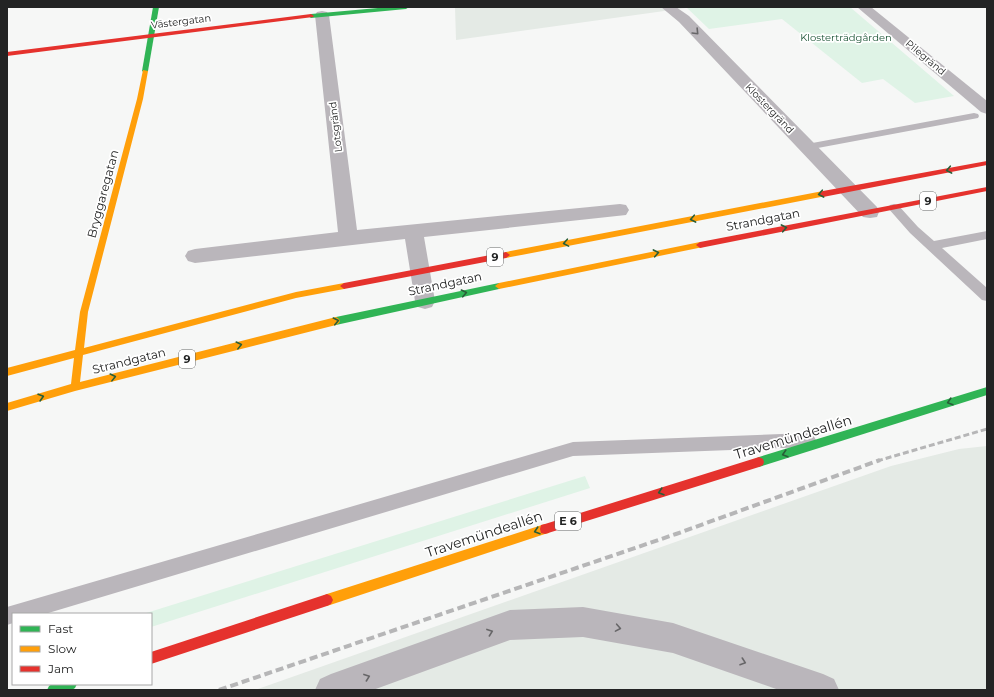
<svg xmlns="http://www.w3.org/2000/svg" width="994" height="697" viewBox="0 0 994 697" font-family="Montserrat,sans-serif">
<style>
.built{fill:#e4eae5}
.green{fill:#dff3e6}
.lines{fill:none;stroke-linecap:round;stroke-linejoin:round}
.lane{fill:#bab6bb;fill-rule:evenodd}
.street{fill:#bab6bb;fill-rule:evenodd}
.fast{fill:#30b455;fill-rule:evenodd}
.slow{fill:#ff9f0a;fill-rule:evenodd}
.jam{fill:#e5322d;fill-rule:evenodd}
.rail-far1{stroke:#b6b6b7;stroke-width:3;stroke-dasharray:6 3;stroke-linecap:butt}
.rail{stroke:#b6b6b7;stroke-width:4;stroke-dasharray:8 4;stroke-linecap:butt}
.oneway{stroke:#676668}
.oneway2{stroke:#285e38}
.labels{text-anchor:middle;stroke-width:3.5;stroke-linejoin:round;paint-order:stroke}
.far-street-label{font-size:10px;fill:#232424;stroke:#fff}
.far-park-label{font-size:10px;fill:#1a5334;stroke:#fff}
.shield{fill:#fff;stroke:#656666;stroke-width:1}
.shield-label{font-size:11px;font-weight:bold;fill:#232424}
.street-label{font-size:12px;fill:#232424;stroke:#fff}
.near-street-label{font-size:14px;fill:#232424;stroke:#fff}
</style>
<rect width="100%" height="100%" fill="#f6f7f6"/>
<!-- built -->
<g class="built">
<path d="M455 7H693L456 40Z"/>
<path d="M987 446V690H255L891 466 959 449Z"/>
</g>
<!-- green -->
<g class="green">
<path d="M686 7H850L954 96 915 103 883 79 862 83 782 19 709 29Z"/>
<path d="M585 476 590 488 151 627V614H143Z"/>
</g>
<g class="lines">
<!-- lane -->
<g class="lane">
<path d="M974 113 978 114 979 116 978 118 807 150 802 147 807 144Z"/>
<path d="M894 204 898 205 918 227 934 241 987 231V239L942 248 987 288V301L982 300 910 233 888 208 890 205Z"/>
<path d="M808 433 813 435 816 440 813 445 808 447 573 456 45 614H13V623L7 625V607L573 442Z"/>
</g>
<!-- street -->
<g class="street">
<path d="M661 7H676L689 16 877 207 879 212 877 217 870 218 863 217 679 22Z"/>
<path d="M857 7H871L987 101V114L981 112Z"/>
<path d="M322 11 327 12 329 15 357 230 620 204 626 205 629 210 626 215 424 237 435 301 432 307 425 309 418 307 415 301 405 239 195 263 188 261 185 256 188 251 195 249 338 232 315 15 317 12Z"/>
<path d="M583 607 673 623 823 674 834 679 839 690H779L673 653 583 637 510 640 373 690H315L320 679 331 674 510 610Z"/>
</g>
<!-- fast -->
<g class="fast">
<path d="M153 7H159L148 71 145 73 142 71Z"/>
<path d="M389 7H409L406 9 311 18 308 16 311 14Z"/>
<path d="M499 283 503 286 499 289 336 325 333 323 332 321 333 319 336 317Z"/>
<path d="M987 387V395L759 467 755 465 754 462 755 459 759 457Z"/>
<path d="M52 684H77L75 688 72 690H47L49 686Z"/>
</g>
<!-- slow -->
<g class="slow">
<path d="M143 70 148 71 143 99 88 312 84 348 296 292 344 283 348 286 344 289 296 298 83 355 80 382 336 317 339 319 340 321 339 323 336 325 75 391 7 411V403L71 384 74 358 7 376V368L75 350 80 312 137 99Z"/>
<path d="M823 191 826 192V196L506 258 502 255 506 252Z"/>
<path d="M700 242 703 243 704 245 703 247 499 289 495 286 499 283Z"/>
<path d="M545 524 549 525 550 529 549 533 545 534 327 606 323 604 321 600 323 596 327 594Z"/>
</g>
<!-- jam -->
<g class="jam">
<path d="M311 14 314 16 313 17 7 56V52Z"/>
<path d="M987 161V165L823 197 819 194 823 191Z"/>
<path d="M987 187V191L700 248 696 245 700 242Z"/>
<path d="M506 252 510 255 506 258 344 289 340 286 344 283Z"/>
<path d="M759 457 763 459 764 462 763 465 759 467 545 534 541 533 540 529 541 525 545 524Z"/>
<path d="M327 594 331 596 333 600 331 604 327 606 151 664V652Z"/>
</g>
<!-- rail-far1 -->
<path class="rail-far1" d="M877 461 987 429"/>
<!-- rail -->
<path class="rail" d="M219 690 676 534 880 460"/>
</g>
<!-- one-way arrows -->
<defs><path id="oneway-chevron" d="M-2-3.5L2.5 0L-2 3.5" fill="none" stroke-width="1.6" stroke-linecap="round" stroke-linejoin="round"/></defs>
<g class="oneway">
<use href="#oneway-chevron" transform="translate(696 32) rotate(46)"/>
<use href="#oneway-chevron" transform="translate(618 628) rotate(10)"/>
<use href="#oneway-chevron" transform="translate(490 632) rotate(-20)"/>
<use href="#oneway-chevron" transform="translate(743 662) rotate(19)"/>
<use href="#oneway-chevron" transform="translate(367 677) rotate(-20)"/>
</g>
<g class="oneway2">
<use href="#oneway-chevron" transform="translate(949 170) rotate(169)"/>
<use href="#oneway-chevron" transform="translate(821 194) rotate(169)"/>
<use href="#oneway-chevron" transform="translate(693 219) rotate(169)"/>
<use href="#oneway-chevron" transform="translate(784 228) rotate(-11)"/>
<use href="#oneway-chevron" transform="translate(566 243) rotate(170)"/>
<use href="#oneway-chevron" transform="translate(656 253) rotate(-11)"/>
<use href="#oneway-chevron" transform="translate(464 293) rotate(-12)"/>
<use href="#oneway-chevron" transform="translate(336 321) rotate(-13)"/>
<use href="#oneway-chevron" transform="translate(239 345) rotate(-14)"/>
<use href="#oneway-chevron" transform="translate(113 377) rotate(-14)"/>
<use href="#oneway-chevron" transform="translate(41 397) rotate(-16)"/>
<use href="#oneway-chevron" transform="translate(950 402) rotate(163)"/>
<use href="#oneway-chevron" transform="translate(785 454) rotate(163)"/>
<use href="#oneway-chevron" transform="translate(661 492) rotate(163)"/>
<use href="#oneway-chevron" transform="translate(537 531) rotate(162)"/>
</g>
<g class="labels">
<!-- far-street labels -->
<g class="far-street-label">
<text transform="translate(181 21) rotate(-7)" y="4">Västergatan</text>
<text transform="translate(926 57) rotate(40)" y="4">Pilegränd</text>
<text transform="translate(770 108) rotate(46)" y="4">Klostergränd</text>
<text transform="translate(335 127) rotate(-97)" y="4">Lotsgränd</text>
</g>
<!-- far-park labels -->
<g class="far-park-label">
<text x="846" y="41">Klosterträdgården</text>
</g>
<!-- shield labels -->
<g class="shield">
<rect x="920" y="192" width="16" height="18" rx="3"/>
<rect x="487" y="248" width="16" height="18" rx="3"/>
<rect x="179" y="350" width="16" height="18" rx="3"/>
<rect x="555" y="512" width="26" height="18" rx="3"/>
</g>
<g class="shield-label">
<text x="928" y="205">9</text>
<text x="495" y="261">9</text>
<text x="187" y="363">9</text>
<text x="568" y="525">E 6</text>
</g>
<!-- street labels -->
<g class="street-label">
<text transform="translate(103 194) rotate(-75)" y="4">Bryggaregatan</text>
<text transform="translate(763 220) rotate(-11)" y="4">Strandgatan</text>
<text transform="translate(445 284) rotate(-12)" y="4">Strandgatan</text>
<text transform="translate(129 361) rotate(-14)" y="4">Strandgatan</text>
</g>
<!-- near-street labels -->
<g class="near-street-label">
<text transform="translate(793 437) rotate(-17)" y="5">Travemündeallén</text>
<text transform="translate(484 534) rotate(-18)" y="5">Travemündeallén</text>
</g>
</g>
<!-- border -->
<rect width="994" height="697" fill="none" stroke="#232424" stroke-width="16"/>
<!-- legend -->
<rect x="12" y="613" width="140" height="72" fill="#ffffff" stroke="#a7a7a7"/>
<rect x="20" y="626" width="20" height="6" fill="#30b455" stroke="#a7a7a7"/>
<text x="48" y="633" font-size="12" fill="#232424">Fast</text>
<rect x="20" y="646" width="20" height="6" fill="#ff9f0a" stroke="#a7a7a7"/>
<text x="48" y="653" font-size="12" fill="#232424">Slow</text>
<rect x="20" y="666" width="20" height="6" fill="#e5322d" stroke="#a7a7a7"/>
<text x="48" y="673" font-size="12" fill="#232424">Jam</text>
</svg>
